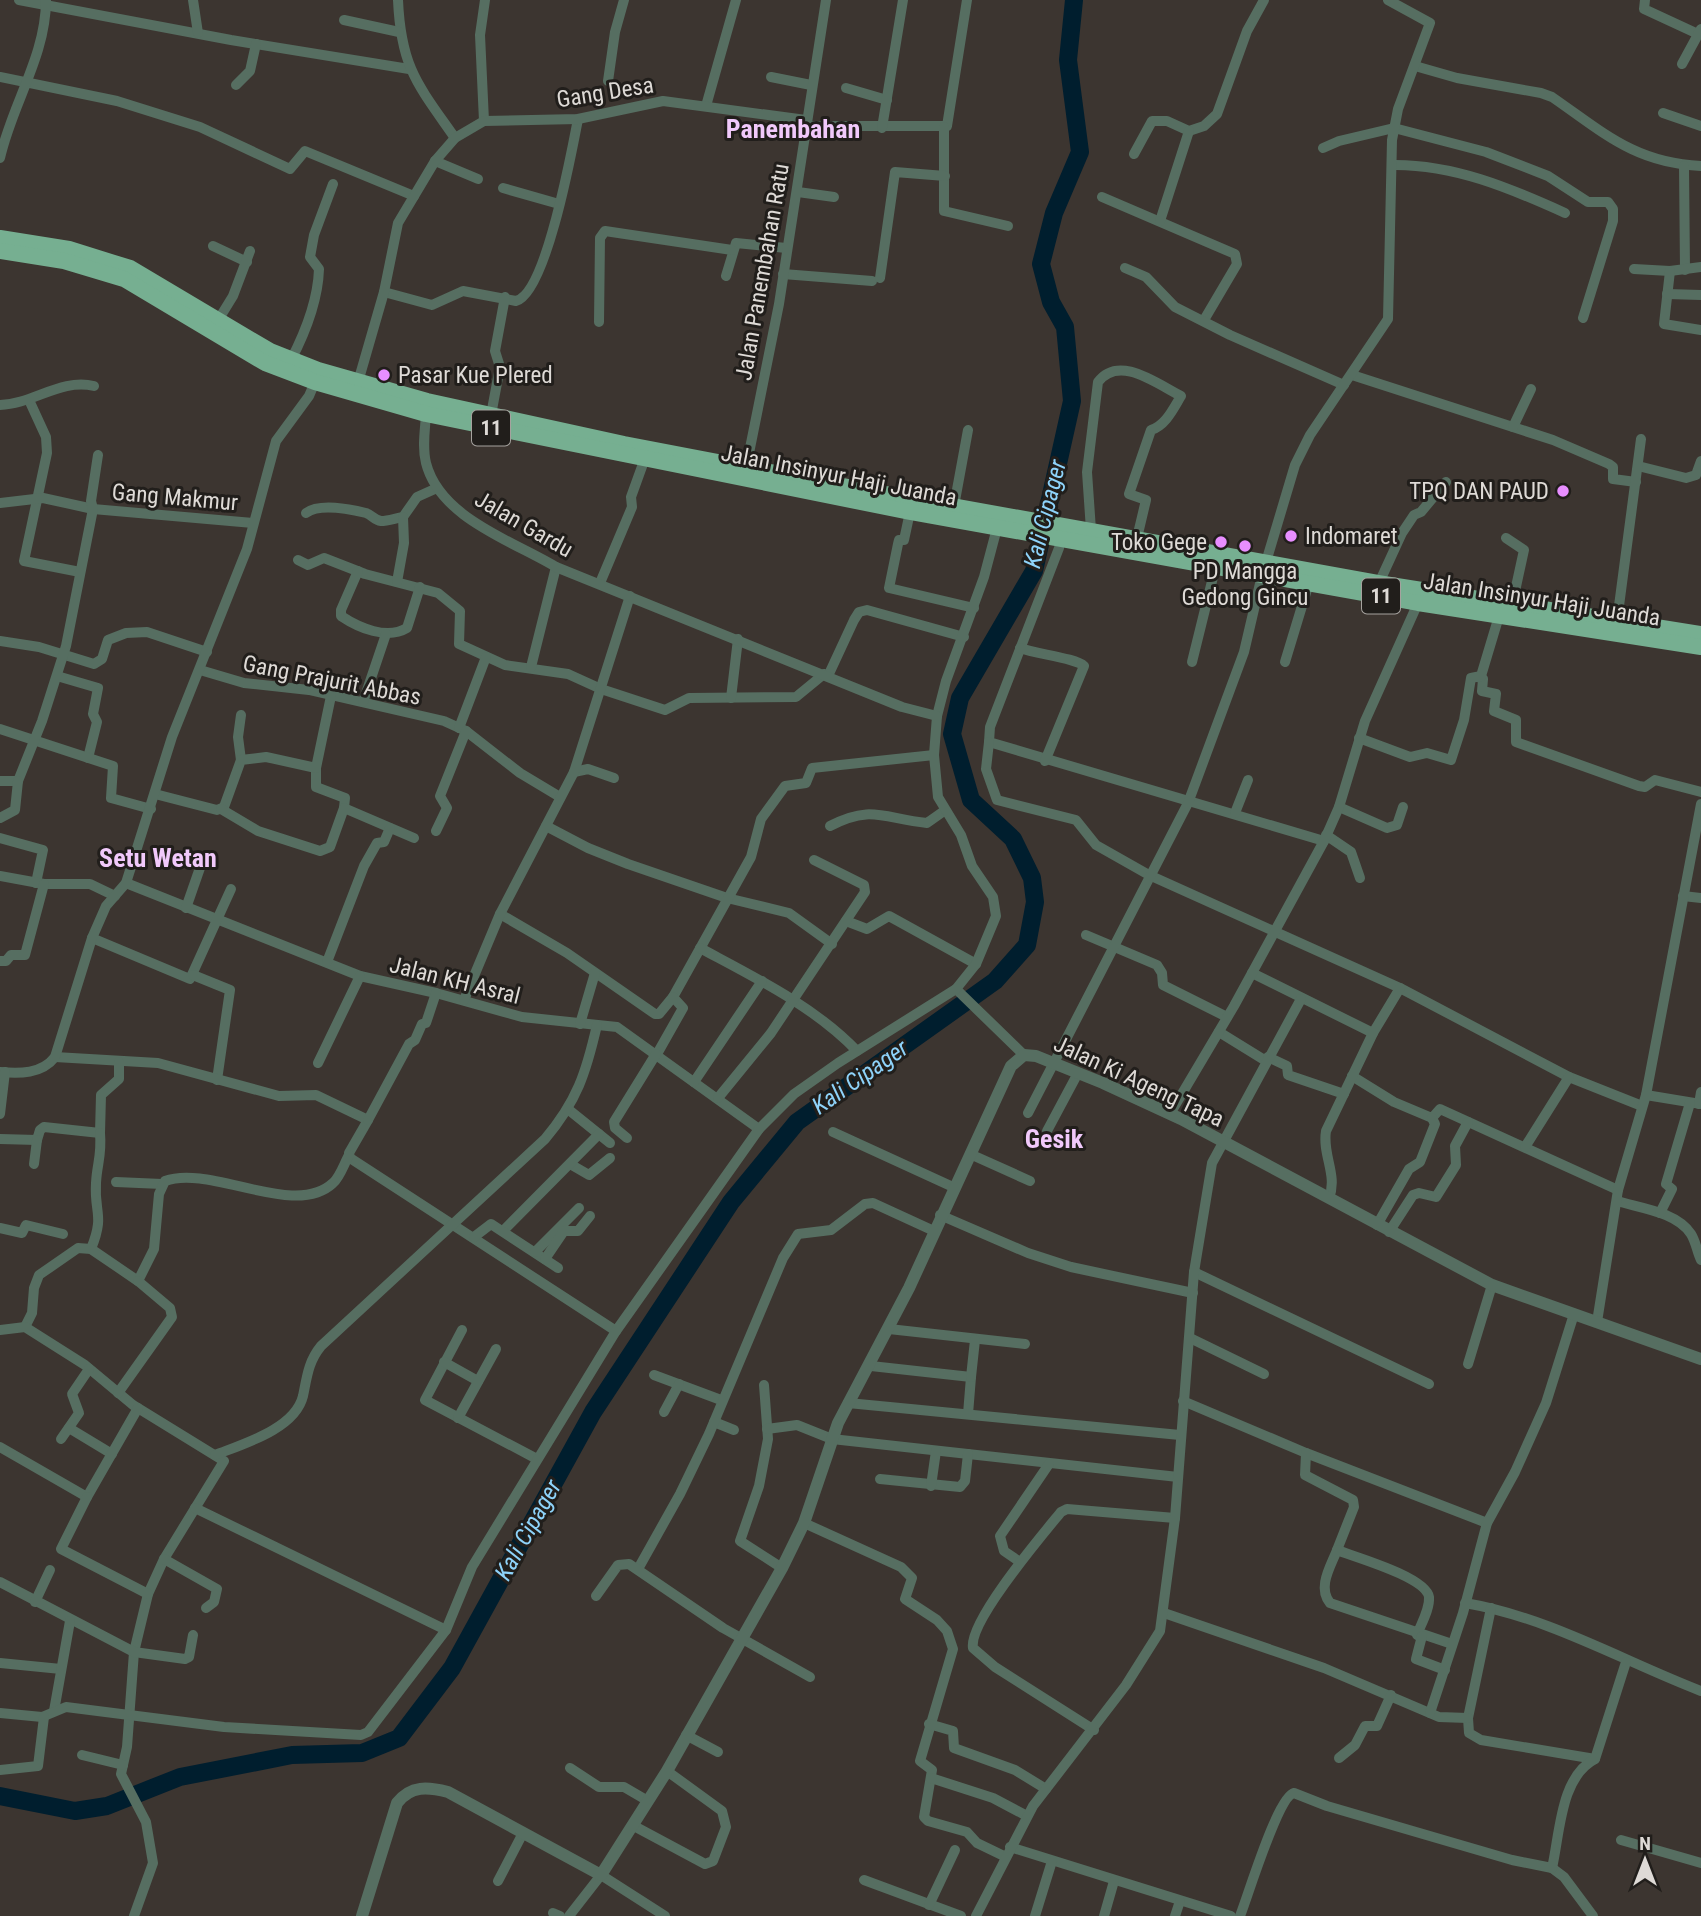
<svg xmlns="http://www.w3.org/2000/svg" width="1701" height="1916" viewBox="0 0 1701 1916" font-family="'Roboto Condensed',sans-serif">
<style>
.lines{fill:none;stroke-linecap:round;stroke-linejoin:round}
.river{stroke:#001e2e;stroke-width:18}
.minor{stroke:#566e61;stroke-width:10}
.tertiary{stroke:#566e61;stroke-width:12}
.trunk{stroke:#76af91;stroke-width:16}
.poi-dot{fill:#e88eff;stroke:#211e1b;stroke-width:2.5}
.labels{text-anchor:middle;stroke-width:6;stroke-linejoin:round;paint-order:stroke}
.shield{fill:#211e1b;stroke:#a5a29e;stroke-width:2}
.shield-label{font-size:21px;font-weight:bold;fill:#dedad6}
.street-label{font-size:23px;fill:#dedad6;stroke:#211e1b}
.poi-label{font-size:23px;fill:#dedad6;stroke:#211e1b;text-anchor:start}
.water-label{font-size:24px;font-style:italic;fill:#8ed3fa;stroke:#211e1b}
.quarter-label{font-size:26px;font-weight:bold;fill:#f1c9fb;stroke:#211e1b}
</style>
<rect width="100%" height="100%" fill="#3c3530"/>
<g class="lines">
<!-- river -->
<path class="river" d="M0 1796 75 1811 107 1806 180 1777 292 1755 362 1753 399 1738 452 1668 593 1412 731 1202 797 1122 995 981 1027 945 1035 902 1032 878 1013 839 971 800 952 734 960 698 1034 571 1072 401 1065 327 1051 302 1041 264 1054 213 1080 152 1068 60 1074 0"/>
<!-- minor -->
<g class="minor">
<path d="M19 0 231 40 409 69"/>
<path d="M193 0 198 33"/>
<path d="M398 0C401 68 418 85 455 138"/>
<path d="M1645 0 1644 9 1698 34"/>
<path d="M344 20 399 32"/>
<path d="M1682 64 1701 29"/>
<path d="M1415 66 1457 78 1541 93 1552 97C1604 133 1635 163 1701 166"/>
<path d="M0 77 117 101 200 127 290 169 305 151 414 196"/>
<path d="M771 77 811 85"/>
<path d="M608 81 615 32 624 0"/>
<path d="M236 85 250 71 256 44"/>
<path d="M846 88 887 100"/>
<path d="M706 106 736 0"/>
<path d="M1663 113 1701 126"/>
<path d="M484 121 480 35 485 0"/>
<path d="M806 126H947L967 0"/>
<path d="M944 127V211L1008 226"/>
<path d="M882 128 903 0"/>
<path d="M1323 148 1339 141 1394 128 1486 152 1548 176 1588 202H1608L1613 209V221L1583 318"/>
<path d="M1134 154 1152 121H1167L1189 131 1204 126 1217 114 1247 31 1264 0"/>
<path d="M0 158C12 104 46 56 46 0"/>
<path d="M435 161 478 179"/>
<path d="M1392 165C1453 164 1510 188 1565 213"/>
<path d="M1684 166 1685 270"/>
<path d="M503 188 559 204"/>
<path d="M798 192 834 197"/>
<path d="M1102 197 1235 254 1237 264 1204 320"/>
<path d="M1160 221 1189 131"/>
<path d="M213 246 247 262"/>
<path d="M1125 268 1146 277 1175 307 1230 335 1344 385"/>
<path d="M1634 269 1670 271 1701 267"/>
<path d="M1670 271 1664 324 1701 330"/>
<path d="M783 274 872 281"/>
<path d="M726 276 736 243 786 248"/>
<path d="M880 278 895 172 945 176"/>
<path d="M384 292 432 305 463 291 516 301C546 293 572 150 578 119"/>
<path d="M1667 294 1701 295"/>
<path d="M217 322 233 296 250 251"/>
<path d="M599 322 600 238 605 231 732 250"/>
<path d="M291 360C305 333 318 300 319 269L310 257 314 235 333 184"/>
<path d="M1352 375 1553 440 1609 464 1613 467V479L1636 482"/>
<path d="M358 382 384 292 398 223 435 161 455 138 484 121 578 119 663 101 806 120"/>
<path d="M29 400 46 437 47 453 24 561 80 572"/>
<path d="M0 405C33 404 61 378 94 386"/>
<path d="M491 415 500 367 495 351 505 297"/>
<path d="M1513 427 1531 389"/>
<path d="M1638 466 1686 478 1696 475 1701 461"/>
<path d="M746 468 779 304 826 0"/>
<path d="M0 503 43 498 93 509 253 523"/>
<path d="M954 506 968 430"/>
<path d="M910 512 904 540H899L898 544 889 588 974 608"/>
<path d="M306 513C320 503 349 509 366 513 372 515 374 520 381 521 388 521 396 518 403 517L417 497 437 488"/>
<path d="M1091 530 1087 472 1098 382C1119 354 1157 384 1181 396 1173 409 1166 425 1151 430L1129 494 1146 500 1137 538"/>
<path d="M1506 538 1524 550 1512 605"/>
<path d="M1059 548 990 727 989 742 1324 841"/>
<path d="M298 560 308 565 324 558 365 574 438 593 460 611 459 644 505 665 568 674 601 689 665 710 689 698 796 697 824 674"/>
<path d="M1266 562 1295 465 1310 435 1388 319 1392 140 1398 109 1430 23 1388 0"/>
<path d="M358 571 341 610V616C359 628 387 640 407 628L420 587"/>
<path d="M397 582 404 543 403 517"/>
<path d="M600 583 632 507 631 497 644 461"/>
<path d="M1379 583 1402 533 1414 515 1421 512 1446 482"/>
<path d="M1617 621 1641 439"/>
<path d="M0 641 39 647 94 664 102 659 108 640 126 633 147 632 207 652"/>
<path d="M1020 648C1036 654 1076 658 1084 666L1045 761"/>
<path d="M1192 662 1216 565"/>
<path d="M1285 662 1309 583"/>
<path d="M531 667 556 567"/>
<path d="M200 670 244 683 309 690 444 721 466 731 520 773 560 797"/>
<path d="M57 676 98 688 93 714 97 722 88 758"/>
<path d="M828 676 854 620 859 612 867 610 964 637"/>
<path d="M1480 678 1483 679 1482 691 1496 694 1494 711 1516 720V742L1639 786 1645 787 1655 780 1701 792"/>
<path d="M731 698 738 639"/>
<path d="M363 702 386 634"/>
<path d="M241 715 238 737 241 760"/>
<path d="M937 716 946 681 984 577 997 528"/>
<path d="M459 728 486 657"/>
<path d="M0 729 113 766 111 798 151 809"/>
<path d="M1359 738 1410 757 1427 753 1451 760 1464 720 1471 678 1481 676 1499 616"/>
<path d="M989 742 986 769 997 800 1076 820 1096 845 1149 875 1400 988 1569 1077 1642 1106"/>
<path d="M316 768V787L345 798 344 808"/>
<path d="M574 772 588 769 614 778"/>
<path d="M0 781H18L42 721 66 646 93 509 91 501 98 455"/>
<path d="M155 794 217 810 224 807 241 760 266 757 316 768 331 696"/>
<path d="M1339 807 1387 828 1397 825 1403 807"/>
<path d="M221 809 258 831 320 851 330 847 344 808 414 838"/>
<path d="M1235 813 1248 780"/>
<path d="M0 818 15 810 18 781"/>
<path d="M546 826 588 848 628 864 727 898 789 913 832 944"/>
<path d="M830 826C872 804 884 819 927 823L944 811"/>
<path d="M436 831 447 808 440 796 466 731"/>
<path d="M1326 835 1351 852 1360 878"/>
<path d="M0 838 43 850 36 883"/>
<path d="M0 876 44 884H90L115 896"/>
<path d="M126 883 360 976 436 993 522 1017 617 1027 759 1129"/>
<path d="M1683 896 1701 898"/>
<path d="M186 908 201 865"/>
<path d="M500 914 567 953 655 1014H659L673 997 751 857 761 819 785 786 806 783 812 768 934 755"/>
<path d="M846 921 867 929 889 916 976 964"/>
<path d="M1086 935 1157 965 1162 973 1163 985 1227 1017"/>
<path d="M92 938 190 979 231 889"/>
<path d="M700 948C754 977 814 1006 857 1051"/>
<path d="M0 961H6L11 955H25L44 884"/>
<path d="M327 962 364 866 377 843 384 842 390 828"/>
<path d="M1252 973 1373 1033"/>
<path d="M193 975 230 990 217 1080"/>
<path d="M956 989 1024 1055"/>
<path d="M464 1000 500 914 574 772 630 596"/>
<path d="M580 1024 595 973"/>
<path d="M1219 1032 1266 1061"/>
<path d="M657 1054 683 1008 673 997"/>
<path d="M55 1057 158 1063 279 1096 316 1095 368 1120 349 1153 350 1158 616 1331"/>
<path d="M1268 1057 1287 1066 1288 1075 1344 1094"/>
<path d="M318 1063 360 976"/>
<path d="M0 1072C19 1074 42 1074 55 1057L92 938 106 906 126 883 172 737 247 549 276 441 309 396 315 382"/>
<path d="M1352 1076 1394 1102 1432 1118 1440 1109 1618 1190"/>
<path d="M694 1082 762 981"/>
<path d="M1646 1095 1701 1104"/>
<path d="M718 1098 771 1033 865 892 864 885 814 860"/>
<path d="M1699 1104 1701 1092"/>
<path d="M569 1110 610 1143"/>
<path d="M1028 1113 1188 803 1244 652 1262 575"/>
<path d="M0 1114 5 1072"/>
<path d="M1170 1114 1234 1006 1324 841 1339 807 1365 721 1418 603"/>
<path d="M368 1120 409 1044 415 1040 422 1024 426 1023 436 993"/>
<path d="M1047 1131 1078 1073"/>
<path d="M833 1132 953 1187"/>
<path d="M627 1138 615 1128 614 1122 656 1054"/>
<path d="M0 1139 37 1140 40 1130 44 1127 100 1133 101 1095 119 1079V1062"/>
<path d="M1525 1147 1569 1077"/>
<path d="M970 1154 1030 1181"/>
<path d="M34 1164 37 1140"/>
<path d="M570 1164 589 1175 610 1158"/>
<path d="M116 1182 162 1184"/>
<path d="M1329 1198C1338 1175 1322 1155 1326 1131L1373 1033 1400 988"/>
<path d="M1617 1201C1640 1208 1677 1212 1691 1234 1696 1242 1697 1252 1701 1260"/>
<path d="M1660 1213 1672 1189 1666 1184 1690 1103"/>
<path d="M940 1215 1028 1253 1071 1267 1193 1293"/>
<path d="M1377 1225 1409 1169 1420 1162 1435 1124 1432 1118"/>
<path d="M0 1228 22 1233 26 1225 63 1234"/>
<path d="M503 1231 599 1134"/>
<path d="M1389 1232 1413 1195 1419 1193 1436 1197 1456 1165 1455 1146 1468 1122"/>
<path d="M474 1237 491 1224 558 1268"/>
<path d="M91 1249C105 1214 94 1214 96 1183 97 1163 102 1156 100 1133"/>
<path d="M535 1252 579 1208"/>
<path d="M545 1259 564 1231H578L590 1216"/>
<path d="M1194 1272 1429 1384"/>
<path d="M1597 1322 1618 1190 1646 1095 1701 804"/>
<path d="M25 1327 32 1313 34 1288 39 1275 78 1248 91 1249 138 1281 154 1249 159 1194 165 1181C210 1164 295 1219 333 1183 340 1177 344 1164 349 1155"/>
<path d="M889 1329 1025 1344"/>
<path d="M0 1330 25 1327 85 1365 133 1405 224 1461 164 1559 148 1594 134 1652 127 1747 121 1774 146 1822 153 1863 134 1916"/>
<path d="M462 1330 425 1400 537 1459"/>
<path d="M1190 1338 1264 1374"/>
<path d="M444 1362 478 1381"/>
<path d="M1468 1364 1492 1285"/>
<path d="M871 1366 971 1377 968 1414"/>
<path d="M654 1375 721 1400"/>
<path d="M971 1377 975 1340"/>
<path d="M764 1385 768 1439 759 1486 740 1541 782 1568"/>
<path d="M118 1393 172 1317 170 1308 138 1281"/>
<path d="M1183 1401 1306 1453 1487 1523"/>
<path d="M848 1403 1180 1435"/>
<path d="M664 1412 679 1384"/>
<path d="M458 1418 496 1349"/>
<path d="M714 1422 734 1430"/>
<path d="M69 1428 112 1454"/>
<path d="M767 1429 797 1425 832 1439 1178 1477"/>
<path d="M61 1439 79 1413 72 1394 89 1369"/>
<path d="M0 1447 87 1497 138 1408"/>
<path d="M1306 1453 1305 1475 1353 1500 1354 1507 1337 1550"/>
<path d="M215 1455C243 1444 295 1429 303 1396 307 1377 308 1362 321 1346L545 1139C577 1101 586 1073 597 1025"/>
<path d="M880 1479 960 1487 965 1481 968 1454"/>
<path d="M931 1486 936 1451"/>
<path d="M87 1497 61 1549 148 1594"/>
<path d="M195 1508 446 1630"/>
<path d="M804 1523 901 1567 912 1578 905 1599 937 1620 947 1631 953 1649 920 1761 932 1770 924 1817 928 1821 967 1832 977 1843 1006 1857"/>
<path d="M164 1559 217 1589 214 1602 206 1608"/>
<path d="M1020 1562 1004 1551 1000 1536 1049 1464"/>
<path d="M638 1569 680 1494 709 1434 783 1258 798 1234 831 1230 865 1204 873 1203 934 1231"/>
<path d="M0 1582 134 1652 185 1659 189 1657 193 1635"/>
<path d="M596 1596 618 1565 629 1564 723 1628 810 1677"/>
<path d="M35 1602 50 1570"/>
<path d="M1465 1603C1548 1617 1623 1661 1701 1691"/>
<path d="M1491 1608 1468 1718 1469 1733 1481 1740 1595 1759"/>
<path d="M1164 1613 1324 1668 1439 1717 1468 1718"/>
<path d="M1417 1635C1421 1624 1430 1609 1429 1597 1426 1577 1355 1557 1337 1550 1331 1566 1317 1587 1330 1603L1452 1644"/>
<path d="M1422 1636 1416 1659 1445 1670"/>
<path d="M0 1663 61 1669"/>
<path d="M54 1711 70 1621"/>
<path d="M0 1713 42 1717 66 1707 224 1727 361 1735 368 1732 446 1630 472 1567 616 1331 759 1129 794 1094 838 1063 956 989 976 964 996 916 993 897 972 866 961 835 938 797 934 755 937 716 902 707 556 567C513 541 440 518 426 463 422 447 425 431 426 414"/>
<path d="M1430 1713 1463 1613 1487 1523 1515 1472 1546 1403 1574 1314"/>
<path d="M929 1724 953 1731 954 1748 1015 1770 1046 1789"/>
<path d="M1094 1730 995 1667 973 1648C968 1622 1043 1534 1061 1512L1067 1509 1175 1518"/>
<path d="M686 1735 718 1752"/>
<path d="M82 1755 123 1765"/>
<path d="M1339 1758 1355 1745 1365 1726H1377L1391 1695"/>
<path d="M570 1768 599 1787H624L648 1801"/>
<path d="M0 1770 38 1766 44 1717"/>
<path d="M931 1778 993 1798 1027 1816"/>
<path d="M634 1826 705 1864 713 1861 726 1827 722 1811 667 1771"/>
<path d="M1621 1840 1701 1863"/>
<path d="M1010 1847 1231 1916"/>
<path d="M1552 1868 1564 1877 1593 1916"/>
<path d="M864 1880 961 1916"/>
<path d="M498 1881 523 1833"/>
<path d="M929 1905 955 1850"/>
<path d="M553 1913 560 1916"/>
<path d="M569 1916 601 1875 665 1916"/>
<path d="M976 1916 1033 1806 1126 1685 1160 1631 1175 1518 1194 1272 1212 1163 1301 999"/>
<path d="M1035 1916 1052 1861"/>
<path d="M1104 1916 1114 1881"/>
<path d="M1175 1916 1180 1901"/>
<path d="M1240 1916C1248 1896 1278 1796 1294 1793L1327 1806 1512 1860 1552 1868C1560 1834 1560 1777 1595 1759L1626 1662"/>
</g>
<!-- tertiary -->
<path class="tertiary" d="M362 1916 397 1803C411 1785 428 1787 448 1792L601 1875 667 1771 782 1568 804 1523 838 1423 909 1288 1011 1066 1024 1055 1036 1056 1103 1083 1181 1119 1492 1285 1701 1359"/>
<!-- trunk -->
<g class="trunk">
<path d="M0 238 69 249 130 268 270 351 318 370 427 401 624 444 864 490 1379 583 1701 634"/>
<path d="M0 251 64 261 124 279 265 363 315 382 426 414 910 512 1418 603 1701 647"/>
</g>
</g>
<!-- markers -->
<g class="poi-dot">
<circle cx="384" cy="375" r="7"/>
<circle cx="1563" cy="491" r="7"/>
<circle cx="1291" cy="536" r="7"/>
<circle cx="1221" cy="542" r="7"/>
<circle cx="1245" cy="546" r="7"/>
</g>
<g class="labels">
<!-- shield labels -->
<g class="shield">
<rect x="472" y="410.5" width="38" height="35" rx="5"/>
<rect x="1362" y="578.5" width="38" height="35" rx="5"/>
</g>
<g class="shield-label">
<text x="491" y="435">11</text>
<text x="1381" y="603">11</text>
</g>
<!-- street labels -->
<g class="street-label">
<text transform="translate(605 92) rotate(-9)" y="8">Gang Desa</text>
<text transform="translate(762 272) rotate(-80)" y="8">Jalan Panembahan Ratu</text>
<text transform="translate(839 475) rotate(11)" y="8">Jalan Insinyur Haji Juanda</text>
<text transform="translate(175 497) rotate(5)" y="8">Gang Makmur</text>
<text transform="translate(524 524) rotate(30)" y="8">Jalan Gardu</text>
<text transform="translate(1542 599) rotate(9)" y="8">Jalan Insinyur Haji Juanda</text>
<text transform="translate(332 680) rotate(11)" y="8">Gang Prajurit Abbas</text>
<text transform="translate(455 980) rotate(14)" y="8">Jalan KH Asral</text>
<text transform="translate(1139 1081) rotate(25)" y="8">Jalan Ki Ageng Tapa</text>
</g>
<!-- poi labels -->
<g class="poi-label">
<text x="398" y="383">Pasar Kue Plered</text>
<text x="1549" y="499" text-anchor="end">TPQ DAN PAUD</text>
<text x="1305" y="544">Indomaret</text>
<text x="1207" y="550" text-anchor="end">Toko Gege</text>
<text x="1245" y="579" text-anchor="middle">PD Mangga<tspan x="1245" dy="26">Gedong Gincu</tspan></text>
</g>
<!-- water labels -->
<g class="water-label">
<text transform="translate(1045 514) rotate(-76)" y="8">Kali Cipager</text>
<text transform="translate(860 1077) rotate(-35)" y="8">Kali Cipager</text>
<text transform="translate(528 1530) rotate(-61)" y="8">Kali Cipager</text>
</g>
<!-- quarter labels -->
<g class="quarter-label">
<text x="793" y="138">Panembahan</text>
<text x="158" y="867">Setu Wetan</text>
<text x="1054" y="1148">Gesik</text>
</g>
</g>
<!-- north arrow -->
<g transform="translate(1645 1860)" stroke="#211e1b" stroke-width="5" paint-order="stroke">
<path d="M0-5L12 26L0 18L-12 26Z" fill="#dedad6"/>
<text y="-10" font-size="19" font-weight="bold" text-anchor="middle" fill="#dedad6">N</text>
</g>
</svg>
